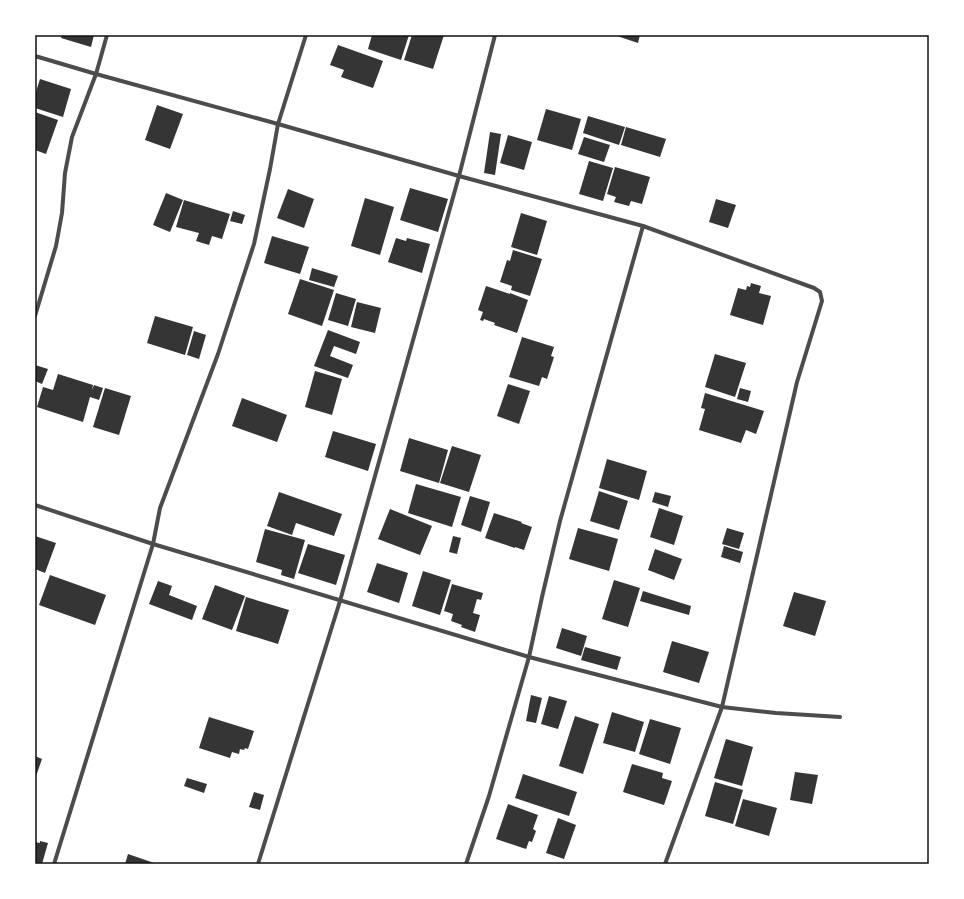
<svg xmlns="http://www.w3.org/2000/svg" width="964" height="899" font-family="Lato,sans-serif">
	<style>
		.building { fill: #353535 }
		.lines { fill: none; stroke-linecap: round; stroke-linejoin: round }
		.minor { stroke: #4c4c4c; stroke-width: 4 }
		.neatline { fill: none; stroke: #111; stroke-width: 1.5 }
	</style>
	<rect width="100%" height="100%" fill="#fff"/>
	<g class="building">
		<path d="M62 35H94L91 47 61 38Z"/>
		<path d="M372 35H409L401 60 368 49Z"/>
		<path d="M412 35H444L433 69 404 60Z"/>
		<path d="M614 35H640L638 43Z"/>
		<path d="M338 45 383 61 373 88 341 77 344 70 330 65Z"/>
		<path d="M40 79 71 89 63 117 35 108V95Z"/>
		<path d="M157 105 183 114 170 149 145 140Z"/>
		<path d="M546 109 581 119 572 150 537 140Z"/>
		<path d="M35 112 58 120 46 154 35 150Z"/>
		<path d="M588 116 625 127 619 145 583 133Z"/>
		<path d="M626 127 666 139 660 157 621 145Z"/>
		<path d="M490 132 501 134 495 175 484 173Z"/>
		<path d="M508 135 532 142 524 170 500 163Z"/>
		<path d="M584 137 610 145 604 162 578 154Z"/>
		<path d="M589 161 613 168 603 201 579 194Z"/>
		<path d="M615 167 650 177 642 204 631 201 629 206 614 202 616 197 607 194Z"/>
		<path d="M410 188 448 199 438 232 400 220Z"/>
		<path d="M288 189 314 199 304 228 277 218Z"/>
		<path d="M166 193 183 200 170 232 153 225Z"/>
		<path d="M365 198 394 207 380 255 351 246Z"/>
		<path d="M716 199 736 205 728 228 709 222Z"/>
		<path d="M184 200 230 214 222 239 212 236 209 245 196 241 199 233 176 227Z"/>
		<path d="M233 211 245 215 242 224 230 221Z"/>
		<path d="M521 213 547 221 537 255 511 247Z"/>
		<path d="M272 236 309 247 300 274 264 263Z"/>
		<path d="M396 238 406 241 407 238 430 244 422 273 388 262Z"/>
		<path d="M513 250 542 259 530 296 511 290 512 286 500 282 507 260 510 261Z"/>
		<path d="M312 268 338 276 334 287 309 280Z"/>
		<path d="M300 279 334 290 322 326 288 314Z"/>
		<path d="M751 283 761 286 759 293 771 296 763 325 730 315 738 288 746 290 747 286 750 287Z"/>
		<path d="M486 286 510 294V293L528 300 517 333 494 325 495 323 484 319 483 321 480 320 483 312 478 310Z"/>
		<path d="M336 293 356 299 348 326 328 320Z"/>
		<path d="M357 302 381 308 375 333 351 327Z"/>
		<path d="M155 316 193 327 185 355 147 343Z"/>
		<path d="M328 330 360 342 356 354 334 346 330 356 353 365 348 378 314 366Z"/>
		<path d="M194 331 206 335 199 359 187 355Z"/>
		<path d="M522 337 554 347 551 356 554 357 547 379 542 377 539 386 509 377Z"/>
		<path d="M715 354 746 363 735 397 705 387Z"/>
		<path d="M35 365 48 369 42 384 35 381Z"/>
		<path d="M315 371 342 379 332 415 305 407Z"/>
		<path d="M58 374 93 385 92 390 94 385 103 388 99 400 90 397 83 422 37 407 43 387 53 390Z"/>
		<path d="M508 384 530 391 519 424 497 416Z"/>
		<path d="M105 388 131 396 119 435 93 427Z"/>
		<path d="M740 388 751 391 748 402 737 399Z"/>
		<path d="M705 393 764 411 756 434 746 430 741 443 699 430 705 409 701 408Z"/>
		<path d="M242 398 287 415 277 442 232 426Z"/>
		<path d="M333 431 376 444 368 471 325 457Z"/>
		<path d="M409 438 448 450 439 483 400 471Z"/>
		<path d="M452 446 481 455 469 492 440 483Z"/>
		<path d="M607 459 647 471 639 500 599 488Z"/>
		<path d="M416 484 461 497 452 527 408 513Z"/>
		<path d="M599 491 628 501 619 530 590 521Z"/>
		<path d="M279 492 342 514 334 536 296 523 292 535 267 526Z"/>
		<path d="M655 492 671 496 668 507 652 502Z"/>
		<path d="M470 496 490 502 481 532 461 525Z"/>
		<path d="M659 508 683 516 674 545 650 537Z"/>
		<path d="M390 509 432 526 420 555 378 539Z"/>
		<path d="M494 513 522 522 521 523 532 527 524 550 515 547V548L485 538Z"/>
		<path d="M578 528 618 539 609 571 569 559Z"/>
		<path d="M727 528 744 533 739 549 722 544Z"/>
		<path d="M265 529 305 540 294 579 281 575 282 570 256 562Z"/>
		<path d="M35 536 56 543 45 573 35 569Z"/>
		<path d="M453 536 461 538 457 554 449 552Z"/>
		<path d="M308 544 345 555 336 585 298 573Z"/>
		<path d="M724 546 743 552 740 563 721 557Z"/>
		<path d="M655 549 682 559 674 580 648 570Z"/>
		<path d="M377 563 408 573 399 603 367 592Z"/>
		<path d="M423 571 451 580 440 615 412 606Z"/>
		<path d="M50 575 106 595 95 625 39 605Z"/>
		<path d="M614 580 640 588 628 627 602 619Z"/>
		<path d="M158 581 172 586 169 595 197 606 192 620 149 604Z"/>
		<path d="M452 584 483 593 481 600 477 599 473 613 480 615 475 632 461 627 462 625 451 621 453 614 444 611Z"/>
		<path d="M215 585 245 596 232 630 202 619Z"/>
		<path d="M643 591 691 606 689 615 640 601Z"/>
		<path d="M794 592 826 601 815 636 783 626Z"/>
		<path d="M246 597 289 610 278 644 236 631Z"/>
		<path d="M562 628 587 636 581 656 556 648Z"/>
		<path d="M672 641 709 652 699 683 663 672Z"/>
		<path d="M585 647 621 657 617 670 581 660Z"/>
		<path d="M531 695 542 698 536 723 526 721Z"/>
		<path d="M549 696 567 701 558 729 541 724Z"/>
		<path d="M612 712 644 722 635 752 603 743Z"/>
		<path d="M575 716 599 724 583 774 559 766Z"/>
		<path d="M209 717 254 731 248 749 245 748 244 750 240 749 239 754 232 752 230 758 199 748Z"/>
		<path d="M650 719 681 728 670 764 639 754Z"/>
		<path d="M726 739 753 747 742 786 714 778Z"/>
		<path d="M35 756 42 759 35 779Z"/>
		<path d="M632 764 663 773 662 778 672 781 664 805 623 792Z"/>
		<path d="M795 772 818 775 812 804 790 800Z"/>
		<path d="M523 774 577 792 569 816 515 798Z"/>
		<path d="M187 778 207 784 204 793 184 786Z"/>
		<path d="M715 782 743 790 733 824 705 816Z"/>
		<path d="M254 792 264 795 260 810 249 807Z"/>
		<path d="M743 799 777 808 769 836 735 826Z"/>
		<path d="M508 804 538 815 533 829 536 831 532 842 529 841 526 849 496 839Z"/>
		<path d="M558 818 576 825 564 859 546 853Z"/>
		<path d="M40 841 48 843 42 864H35V842L40 843Z"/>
		<path d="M128 854 157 864H125Z"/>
	</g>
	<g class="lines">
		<g class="minor">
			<path d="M35 56 96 74 278 124 459 176 643 226 814 288 820 292 822 301 797 382 722 707 665 864"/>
			<path d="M35 316 56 246 62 213 65 173 72 137 96 74 107 35"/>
			<path d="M35 505 153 544 529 657 722 707 776 713 840 717"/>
			<path d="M54 864 153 544 160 508 218 354 254 244 270 169 278 124 306 35"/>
			<path d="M258 864 340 601 459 176 495 35"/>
			<path d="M466 864 489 796 529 657 542 597 560 521 643 226"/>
		</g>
	</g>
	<rect width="964" height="899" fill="none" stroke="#ffffff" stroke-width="72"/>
	<rect x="36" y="36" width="892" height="827" class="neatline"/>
</svg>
